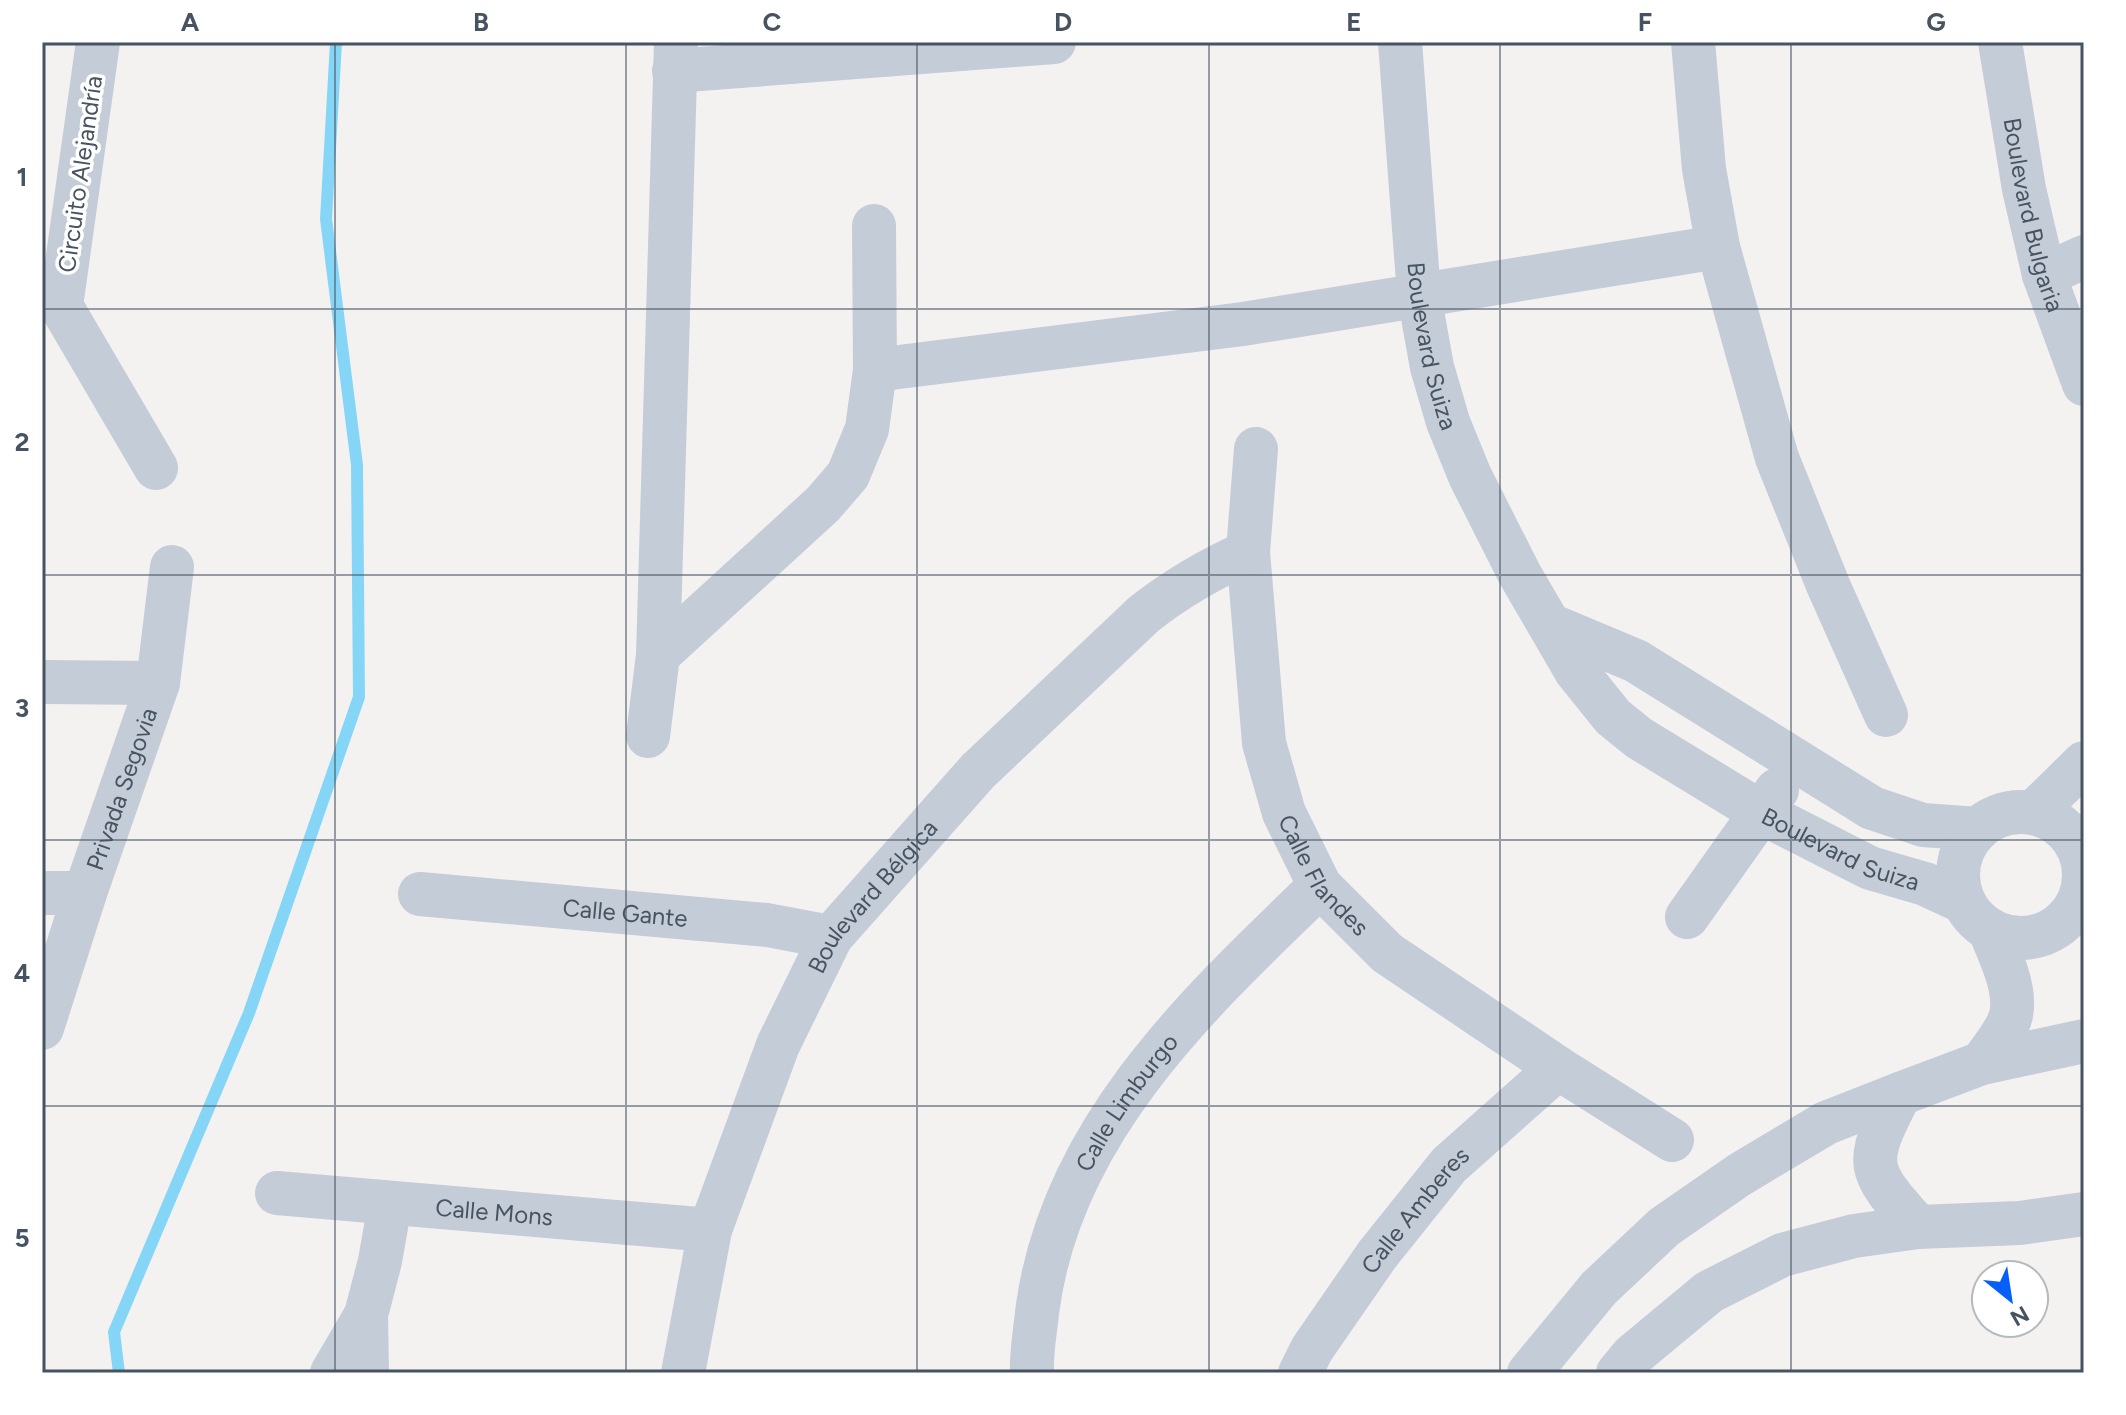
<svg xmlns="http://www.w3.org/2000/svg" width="2126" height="1415" font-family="Figtree,sans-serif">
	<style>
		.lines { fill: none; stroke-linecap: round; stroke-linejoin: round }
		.stream { stroke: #85d6f6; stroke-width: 12 }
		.minor { stroke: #c4ccd7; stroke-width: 44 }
		.grid { fill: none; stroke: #475361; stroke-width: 2; stroke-opacity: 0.55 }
		.labels { text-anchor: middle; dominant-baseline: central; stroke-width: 7; stroke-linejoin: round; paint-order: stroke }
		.street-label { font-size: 24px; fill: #475361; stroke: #fff }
		.neatline { fill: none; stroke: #475361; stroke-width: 3 }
		.grid-label { font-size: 26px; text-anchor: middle; font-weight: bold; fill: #475361 }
	</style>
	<rect width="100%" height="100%" fill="#f4f1f1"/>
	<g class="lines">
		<path class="stream" d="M119 1373 114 1332 249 1013 359 697 357 465 326 219 336 42"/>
		<g class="minor">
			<path d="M98 42 61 306 156 468"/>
			<path id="s1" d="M1400 42 1419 295 1432 367 1448 422 1470 476 1519 573 1576 671 1613 717 1639 738 1762 813 1870 868 1925 884 1964 902"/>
			<path d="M1693 42 1704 169 1718 247 1777 458 1828 585 1886 715"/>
			<path id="s2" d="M2000 42 2024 189 2044 275 2084 384"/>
			<path d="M674 71 1054 42"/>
			<path d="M2044 275 2084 257"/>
			<path d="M875 370 1243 324 1718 247"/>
			<path id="s3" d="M1256 449 1248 552 1264 743 1284 813 1320 886 1387 953 1558 1068 1672 1140"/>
			<path d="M1550 625 1636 661 1872 808 1923 825 1978 829"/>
			<path d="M658 655 823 504 848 475 867 429 875 370 874 226"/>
			<path d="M42 682 158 683"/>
			<path d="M648 736 658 655 676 42"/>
			<circle cx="2021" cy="875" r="63"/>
			<path d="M2033 813 2084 763"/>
			<path d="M42 893H85"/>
			<path id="s4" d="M420 894 767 925 831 937"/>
			<path d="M1687 917 1777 790"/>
			<path id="s5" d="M42 1028 85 893 158 683 172 567"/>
			<path d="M1982 1063C1992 1048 2007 1032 2011 1015 2017 987 1999 955 1990 930"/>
			<path d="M1900 1094C1863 1165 1866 1169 1918 1227"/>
			<path id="s6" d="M277 1193 710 1230"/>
			<path d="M332 1373 366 1315"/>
			<path d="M367 1373 366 1315 380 1261 390 1204"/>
			<path id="s7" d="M683 1373 710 1230 778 1045 831 937 978 771 1144 614C1177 588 1210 569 1248 552"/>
			<path id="s8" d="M1032 1373C1031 1353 1035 1333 1037 1313 1059 1133 1196 1005 1320 886"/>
			<path id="s9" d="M1300 1373 1312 1349 1377 1255 1449 1165 1558 1068"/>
			<path d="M1529 1373 1599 1288 1664 1227 1739 1175 1826 1123 1900 1094 1982 1063 2084 1041"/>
			<path d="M1618 1373 1632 1356 1709 1292 1782 1255 1854 1236 1918 1227 2020 1223 2084 1214"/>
		</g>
	</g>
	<path class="grid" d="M335 42V1373M626 42V1373M917 42V1373M1209 42V1373M1500 42V1373M1791 42V1373M42 309H2084M42 575H2084M42 840H2084M42 1106H2084"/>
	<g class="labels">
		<g class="street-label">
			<text transform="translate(80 174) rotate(-82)">Circuito Alejandría</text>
			<text stroke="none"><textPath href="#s2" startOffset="176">Boulevard Bulgaria</textPath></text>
			<text stroke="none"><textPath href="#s1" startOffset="306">Boulevard Suiza</textPath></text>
			<text stroke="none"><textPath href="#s5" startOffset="252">Privada Segovia</textPath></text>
			<text stroke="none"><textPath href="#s1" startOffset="988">Boulevard Suiza</textPath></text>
			<text stroke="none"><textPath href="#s3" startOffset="442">Calle Flandes</textPath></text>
			<text stroke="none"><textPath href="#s7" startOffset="520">Boulevard Bélgica</textPath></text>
			<text stroke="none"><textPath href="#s4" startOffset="206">Calle Gante</textPath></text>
			<text stroke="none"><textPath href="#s8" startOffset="292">Calle Limburgo</textPath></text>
			<text stroke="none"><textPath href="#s9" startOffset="200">Calle Amberes</textPath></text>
			<text stroke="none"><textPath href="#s6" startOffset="218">Calle Mons</textPath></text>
		</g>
	</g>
	<rect width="2126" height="1415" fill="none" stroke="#ffffff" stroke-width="88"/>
	<g transform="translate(2010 1299) rotate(150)"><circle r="38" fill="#ffffff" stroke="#b5bac0" stroke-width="2"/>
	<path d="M0-6L14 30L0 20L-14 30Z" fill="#065ff9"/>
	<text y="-12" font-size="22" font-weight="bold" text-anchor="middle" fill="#475361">N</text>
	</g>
	<rect x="44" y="44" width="2038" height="1327" class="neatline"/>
	<g class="grid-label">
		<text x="190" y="31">A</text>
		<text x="481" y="31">B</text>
		<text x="772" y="31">C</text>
		<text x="1063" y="31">D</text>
		<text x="1354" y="31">E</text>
		<text x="1645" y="31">F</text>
		<text x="1936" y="31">G</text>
		<text x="22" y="186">1</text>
		<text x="22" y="451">2</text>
		<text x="22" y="717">3</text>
		<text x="22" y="982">4</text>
		<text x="22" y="1247">5</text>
	</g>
</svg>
